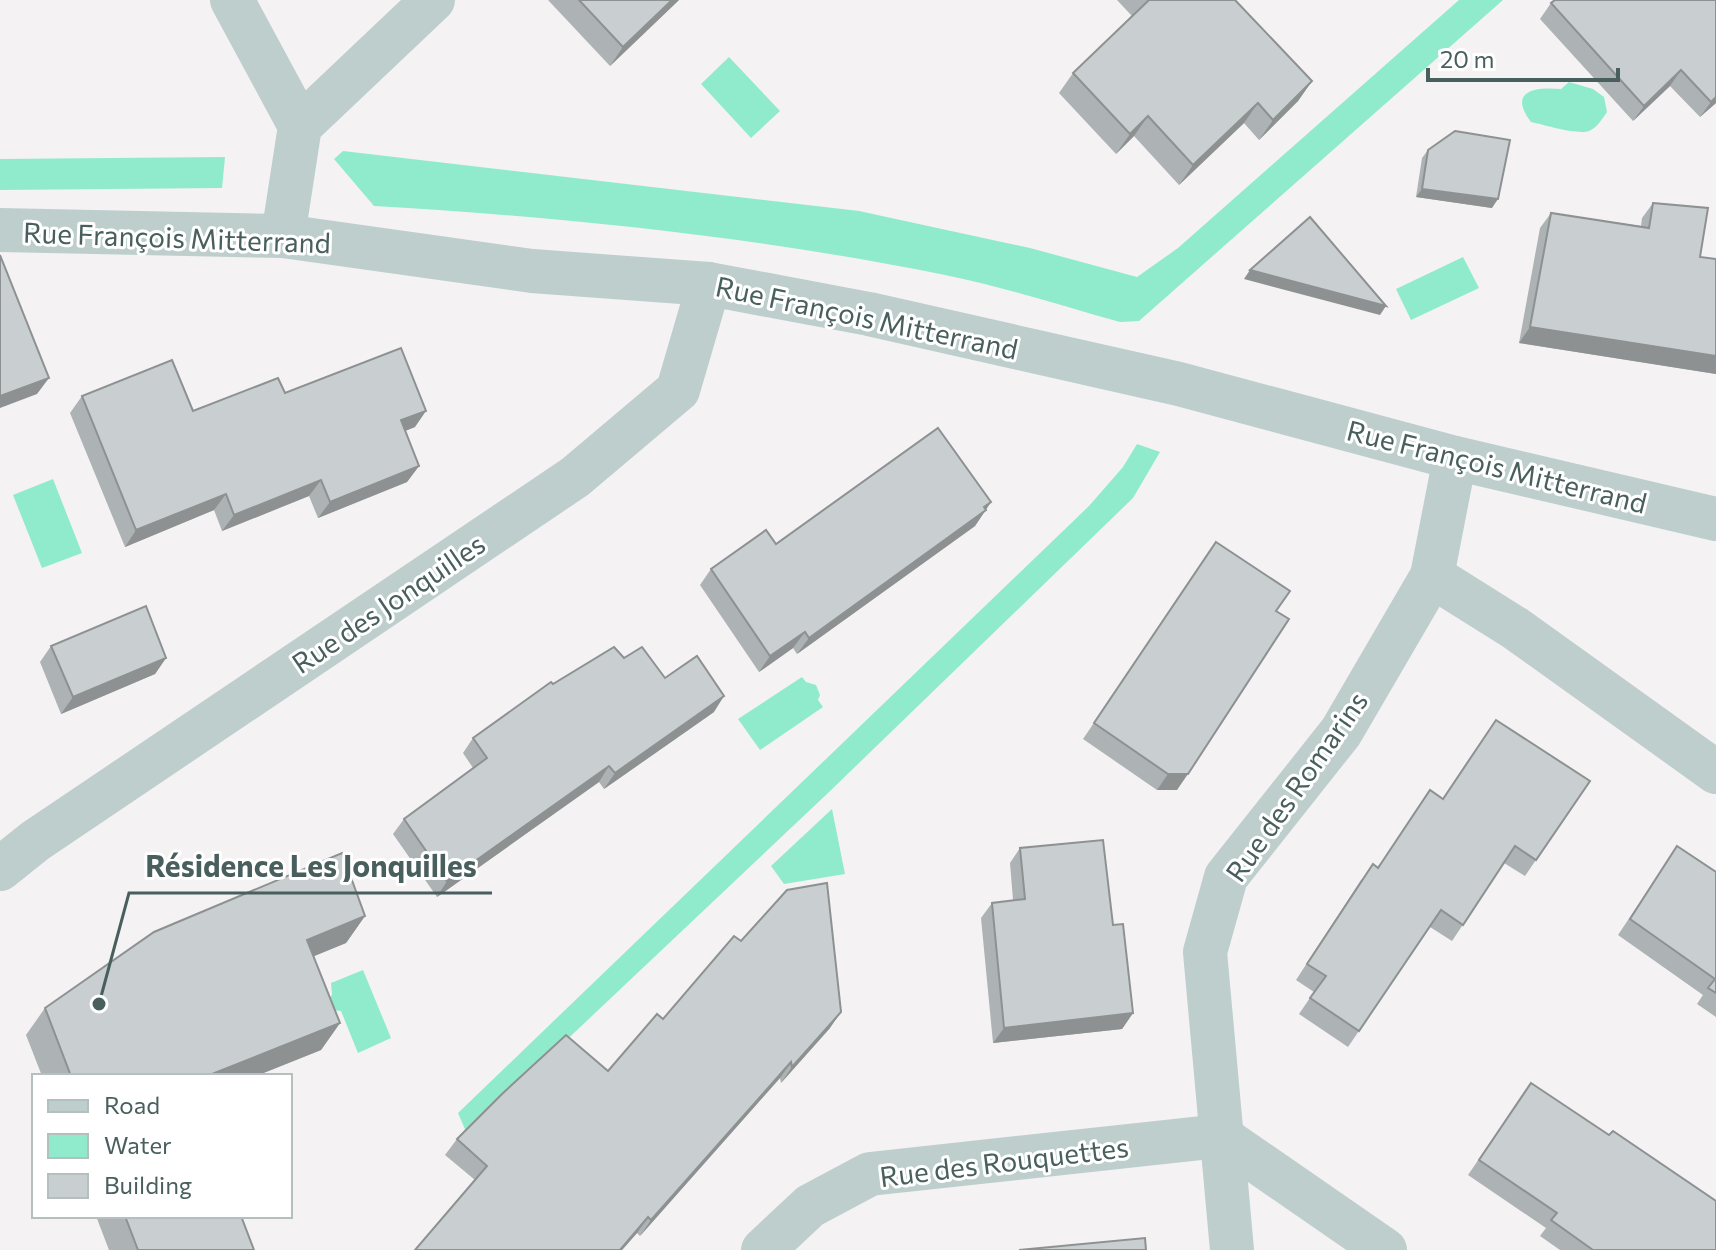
<svg xmlns="http://www.w3.org/2000/svg" width="1716" height="1250" font-family="Commissioner,sans-serif">
	<style>
		.water { fill: #90ebcd }
		.lines { fill: none; stroke-linecap: round; stroke-linejoin: round }
		.minor { stroke: #bdcecd; stroke-width: 44 }
		.wall { fill: #adb2b4 }
		.shaded-wall { fill: #8d9192 }
		.building { fill: #c9cfd1; stroke: #8d9192; stroke-width: 2 }
		.labels { text-anchor: middle; dominant-baseline: central; stroke-width: 6; stroke-linejoin: round; paint-order: stroke }
		.street-label { font-size: 28px; fill: #495f5e; stroke: #fff }
		.leader { fill: none; stroke: #495f5e; stroke-width: 3 }
		.callout-dot { fill: #495f5e; stroke: #fff; stroke-width: 3 }
		.callout-label { font-size: 30px; text-anchor: middle; font-weight: bold; fill: #495f5e; stroke: #fff; stroke-width: 6; stroke-linejoin: round; paint-order: stroke }
	</style>
	<rect width="100%" height="100%" fill="#f4f2f3"/>
	<g class="water">
		<path d="M1459 0H1503L1139 321 1120 322C1062 306 1004 287 945 275 757 237 566 217 374 206L334 159 343 151 859 211 1030 248 1137 277 1178 248Z"/>
		<path d="M729 57 780 111 751 138 701 84Z"/>
		<path d="M1569 82 1593 89 1604 97 1607 112C1602 119 1597 128 1589 131 1577 135 1545 125 1531 122 1507 90 1536 87 1561 89Z"/>
		<path d="M225 157 222 188 0 190V159Z"/>
		<path d="M1463 257 1479 288 1411 320 1396 289Z"/>
		<path d="M1137 444 1160 452 1133 498 828 793 467 1134 458 1113 1089 506 1123 467Z"/>
		<path d="M53 479 82 553 42 568 13 495Z"/>
		<path d="M802 677 806 682 816 685 820 695 818 700 823 707 760 750 738 719Z"/>
		<path d="M832 809 845 874 784 884 771 866Z"/>
		<path d="M363 970 391 1038 358 1053 341 1011 332 1010 326 1003 332 995 331 983Z"/>
	</g>
	<g class="lines">
		<g class="minor">
			<path d="M232 0 300 126"/>
			<path d="M0 230 283 236 532 271 709 284 869 314 1179 384 1455 458 1716 519"/>
			<path d="M283 236 300 126 433 0"/>
			<path d="M1432 576 1515 628 1716 772"/>
			<path d="M0 869 35 841 575 477 678 390 709 284"/>
			<path d="M763 1250 810 1206 870 1174 1220 1136 1385 1250"/>
			<path d="M1232 1250 1205 952 1226 877 1341 732 1432 576 1455 458"/>
		</g>
	</g>
	<g class="wall">
		<path d="M548 0H679L610 66Z"/>
		<path d="M1117 0H1235L1312 81 1298 101 1259 140 1244 123 1179 185 1134 136 1116 154 1059 93 1073 73 1132 16Z"/>
		<path d="M1716 0V103L1700 117 1670 86 1633 121 1540 19 1551 3Z"/>
		<path d="M1428 150 1492 208 1416 197 1422 158Z"/>
		<path d="M1653 203 1700 257 1716 259V374L1519 343 1540 228 1551 213 1641 226 1642 218Z"/>
		<path d="M285 393 415 427 405 431 419 466 407 482 318 518 309 496 222 531 214 510 125 547 70 413 82 396 193 411Z"/>
		<path d="M991 502 975 526 797 654 793 648 759 672 700 585 711 569 776 544Z"/>
		<path d="M1216 542 1276 611 1177 790H1157L1083 739Z"/>
		<path d="M51 646 166 658 155 674 61 714 40 662Z"/>
		<path d="M624 658 665 678 714 712 604 789 599 782 437 897 393 834 404 819 473 768 463 753 473 738 553 684Z"/>
		<path d="M1590 781 1525 876 1504 863 1452 941 1430 927 1348 1047 1299 1014 1314 992 1296 980 1361 880 1377 867 1442 799Z"/>
		<path d="M1020 848 1113 925 1133 1013 1122 1029 993 1043 981 918 992 903 1013 900 1010 863Z"/>
		<path d="M1666 863 1716 872V1017L1697 1004 1703 995 1618 935Z"/>
		<path d="M365 916 346 943 313 956 340 1023 321 1050 256 1076H42L26 1035 45 1008Z"/>
		<path d="M663 1019 830 1028 781 1083 780 1078 640 1236 637 1233 622 1250H415L475 1180 445 1155 457 1139 608 1071Z"/>
		<path d="M1531 1083 1609 1135 1716 1250H1560L1540 1236 1546 1228 1468 1175Z"/>
		<path d="M96 1216H241L254 1250H109Z"/>
	</g>
	<g class="shaded-wall">
		<path d="M672 0H679L610 66 623 47Z"/>
		<path d="M1681 70 1670 86 1633 121 1644 106Z"/>
		<path d="M1312 81 1298 101 1259 140 1273 120Z"/>
		<path d="M1716 97V103L1700 117 1711 102Z"/>
		<path d="M1258 103 1244 123 1179 185 1193 165Z"/>
		<path d="M1148 116 1134 136 1116 154 1130 134Z"/>
		<path d="M1422 189 1498 199 1492 208 1416 197Z"/>
		<path d="M1250 270 1386 306 1380 315 1244 279Z"/>
		<path d="M1530 327 1716 356V374L1519 343Z"/>
		<path d="M49 378 37 394 0 408V396Z"/>
		<path d="M426 411 415 427 390 437 401 420Z"/>
		<path d="M419 466 407 482 318 518 330 502Z"/>
		<path d="M321 480 309 496 222 531 234 515Z"/>
		<path d="M226 494 214 510 125 547 136 530Z"/>
		<path d="M991 502 975 526 797 654 809 638Z"/>
		<path d="M805 632 793 648 759 672 770 656Z"/>
		<path d="M166 658 155 674 61 714 73 697Z"/>
		<path d="M724 696 714 712 604 789 615 773Z"/>
		<path d="M609 766 599 782 437 897 447 881Z"/>
		<path d="M1168 774H1188L1177 790H1157Z"/>
		<path d="M365 916 346 943 288 967 307 940Z"/>
		<path d="M841 1012 830 1028 781 1083 792 1067Z"/>
		<path d="M1133 1013 1122 1029 993 1043 1004 1028Z"/>
		<path d="M340 1023 321 1050 256 1076H207Z"/>
		<path d="M791 1062 780 1078 640 1236 651 1220Z"/>
		<path d="M648 1217 637 1233 622 1250H620Z"/>
	</g>
	<g class="building">
		<path d="M579 0H672L623 47Z"/>
		<path d="M1149 0H1235L1312 81 1273 120 1258 103 1193 165 1148 116 1130 134 1073 73Z"/>
		<path d="M1555 0H1716V97L1711 102 1681 70 1644 106 1551 3Z"/>
		<path d="M1455 131 1510 140 1498 199 1422 189 1428 150Z"/>
		<path d="M1653 203 1708 208 1700 257 1716 259V356L1530 327 1551 213 1649 228Z"/>
		<path d="M1310 217 1386 306 1250 270Z"/>
		<path d="M0 255 49 378 0 396Z"/>
		<path d="M401 348 426 411 401 420 419 466 330 502 321 480 234 515 226 494 136 530 82 396 172 360 193 411 278 378 285 393Z"/>
		<path d="M938 428 991 502 984 507 986 510 809 638 805 632 770 656 711 569 766 530 776 544Z"/>
		<path d="M1216 542 1290 591 1276 611 1289 619 1188 774H1168L1094 723Z"/>
		<path d="M146 606 166 658 73 697 51 646Z"/>
		<path d="M614 647 624 658 642 647 665 678 697 656 724 696 615 773 609 766 447 881 404 819 487 758 473 738 551 682 553 684Z"/>
		<path d="M1496 720 1590 781 1536 860 1515 846 1463 925 1441 910 1359 1031 1310 998 1326 976 1307 964 1373 864 1378 868 1430 790 1443 799Z"/>
		<path d="M1103 840 1113 925 1123 924 1133 1013 1004 1028 992 903 1025 899 1020 848Z"/>
		<path d="M1677 846 1716 872V993L1708 988 1715 979 1630 919Z"/>
		<path d="M342 853 365 916 307 940 340 1023 207 1076H71L45 1008 154 932Z"/>
		<path d="M827 883 841 1012 792 1067 791 1062 651 1220 648 1217 620 1250H415L487 1166 457 1139 502 1094 566 1035 608 1071 657 1014 663 1019 734 936 741 941 787 890Z"/>
		<path d="M1531 1083 1609 1135 1613 1131 1716 1201V1250H1593L1551 1220 1557 1213 1479 1160Z"/>
		<path d="M125 1216H241L254 1250H138Z"/>
		<path d="M1145 1238 1146 1250H1019Z"/>
	</g>
	<g class="labels">
		<g class="street-label">
			<text transform="translate(177 237) rotate(2)">Rue François Mitterrand</text>
			<text transform="translate(867 317) rotate(12)">Rue François Mitterrand</text>
			<text transform="translate(1497 466) rotate(14)">Rue François Mitterrand</text>
			<text transform="translate(388 603) rotate(-34)">Rue des Jonquilles</text>
			<text transform="translate(1296 786) rotate(-55)">Rue des Romarins</text>
			<text transform="translate(1004 1161) rotate(-7)">Rue des Rouquettes</text>
		</g>
	</g>
	<path class="leader" d="M99 1004L129 893H492"/>
	<circle class="callout-dot" cx="99" cy="1004" r="8"/>
	<g class="callout-label">
		<text x="311" y="877">Résidence Les Jonquilles</text>
	</g>
	<rect x="32" y="1074" width="260" height="144" fill="#ffffff" stroke="#b6bfbf" stroke-width="2"/>
	<rect x="48" y="1100" width="40" height="12" fill="#bdcecd" stroke="#b6bfbf" stroke-width="2"/>
	<text x="104" y="1114" font-size="24" fill="#495f5e">Road</text>
	<rect x="48" y="1134" width="40" height="24" fill="#90ebcd" stroke="#b6bfbf" stroke-width="2"/>
	<text x="104" y="1154" font-size="24" fill="#495f5e">Water</text>
	<rect x="48" y="1174" width="40" height="24" fill="#c9cfd1" stroke="#b6bfbf" stroke-width="2"/>
	<text x="104" y="1194" font-size="24" fill="#495f5e">Building</text>
	<path d="M1428 68v12h190v-12" fill="none" stroke="#495f5e" stroke-width="4"/>
	<text x="1440" y="68" font-size="24" fill="#495f5e" stroke="#ffffff" stroke-width="6" paint-order="stroke">20 m</text>
</svg>
